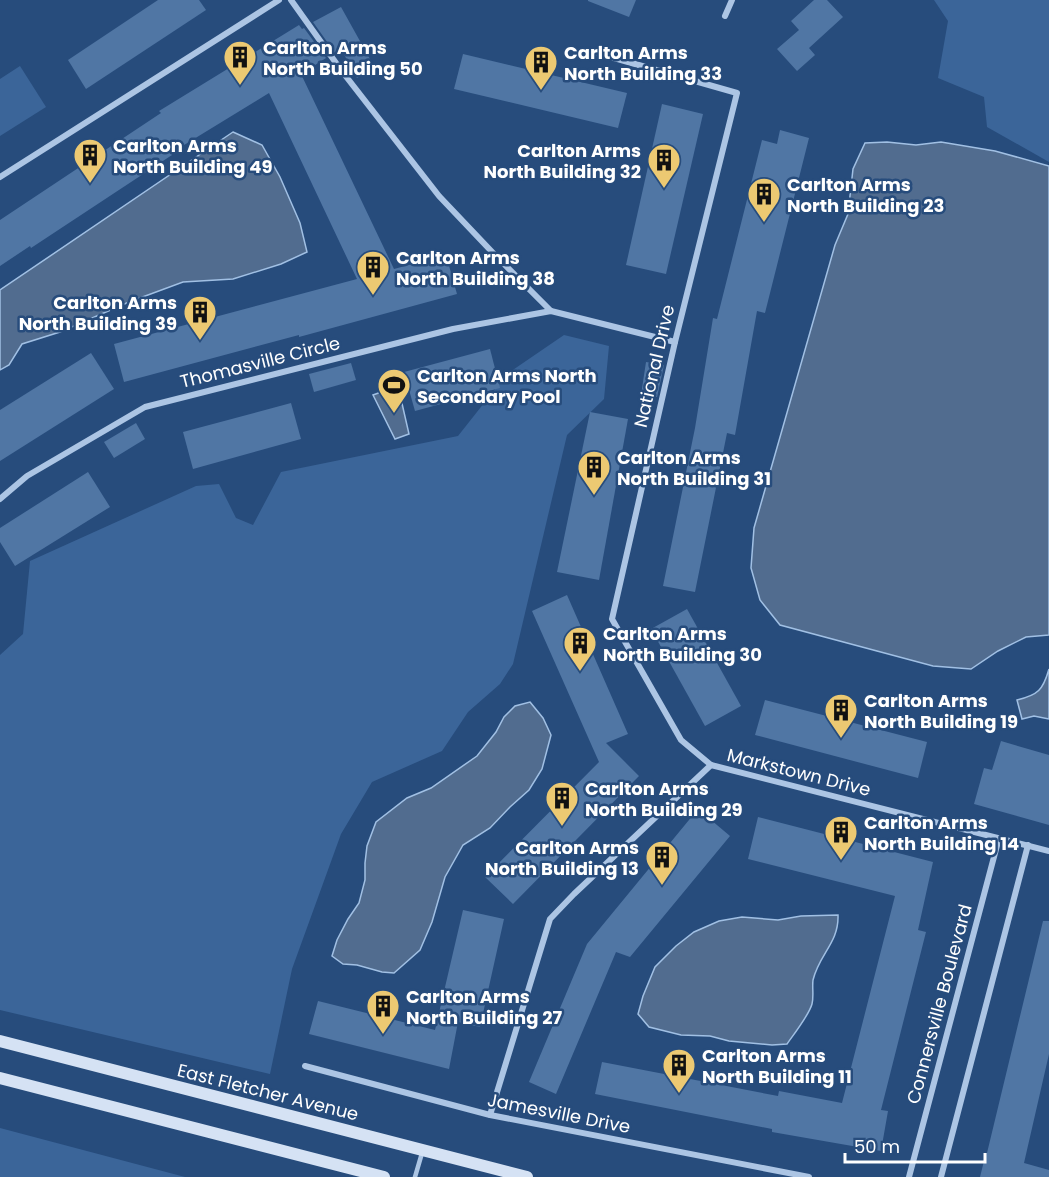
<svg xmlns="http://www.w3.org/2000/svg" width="1049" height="1177" font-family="Poppins,sans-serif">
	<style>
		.green { fill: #3b6599 }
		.water { fill: #516c8f; stroke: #a1c0e4; stroke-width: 1.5 }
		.building { fill: #5076a4 }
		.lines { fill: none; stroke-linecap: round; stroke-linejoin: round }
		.service { stroke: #acc5e4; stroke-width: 4.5 }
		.minor { stroke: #acc5e4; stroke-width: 6 }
		.secondary { stroke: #d5e2f4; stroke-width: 12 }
		.labels { text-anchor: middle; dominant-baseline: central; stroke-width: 5; stroke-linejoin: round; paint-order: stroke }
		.poi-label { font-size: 18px; font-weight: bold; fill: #fff; stroke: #274c7c; text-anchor: start }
		.street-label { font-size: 18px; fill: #fff; stroke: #274c7c }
	</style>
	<rect width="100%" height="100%" fill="#274c7c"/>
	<g class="green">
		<path d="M934 0H1049V162L987 127 984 97 938 78 948 21Z"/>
		<path d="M20 66 46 107 0 136V79Z"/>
		<path d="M564 335 609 346 604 399 567 435 513 664 500 684 468 712 442 751 372 782 341 834 292 969 270 1074 0 1010V655L23 634 30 561 196 486 219 484 236 518 253 525 281 472 458 436 507 374Z"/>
		<path d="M0 1128 185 1177H0Z"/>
	</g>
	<g class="water">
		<path d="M233 132 262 145 280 177 300 223 307 252 281 264 233 279 183 282 129 302 60 332 22 344 9 365 0 370V290Z"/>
		<path d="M887 142 916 145 941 142 995 151 1049 166V635L1026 637 998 651 971 669 933 666 780 625 760 600 751 568 754 528 835 245 848 214 853 169 865 143Z"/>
		<path d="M398 386 409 434 395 439 373 395Z"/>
		<path d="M1049 669V719L1034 716 1022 719 1017 700C1038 695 1043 690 1049 669Z"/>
		<path d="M530 702 543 718 551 735 542 769 529 790 510 807 490 828 463 845 445 877 432 922 420 950 394 973 382 972 357 965 343 964 332 956 337 940 348 919 359 903 365 880V863L367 846 376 822 407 798 431 788 477 756 496 732 504 717 515 706Z"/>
		<path d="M838 915C839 943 819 954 813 980 812 988 814 996 812 1004 809 1015 794 1034 787 1044L772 1045 729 1041 710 1036 681 1035 649 1027 638 1014 643 996 655 967 676 946 694 932 719 921 742 917 778 920 801 916Z"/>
	</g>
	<g class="building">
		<path d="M158 0H199L206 10 86 89 68 60Z"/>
		<path d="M588 0H636L629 17 588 1Z"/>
		<path d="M814 0H827L843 17 809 48 815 55 797 71 777 49 799 30 791 21Z"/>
		<path d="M341 7 375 68 357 78 341 49 335 53 313 22Z"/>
		<path d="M299 25 302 29 304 28 326 58 301 74 394 269 446 255 457 294 299 337V335L124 382 114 344 357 279 269 93 171 153 172 155 31 248 30 246 0 266V220L161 113 159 111Z"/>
		<path d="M463 54 627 93 618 128 454 89Z"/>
		<path d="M662 104 703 114 666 274 626 265Z"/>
		<path d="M780 130 809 138 765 313 757 311 735 435 727 433 695 592 663 586 695 428 713 318 717 319 762 140 777 144Z"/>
		<path d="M490 349 500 388 415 411 404 372Z"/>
		<path d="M91 353 114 389 0 461V410Z"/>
		<path d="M646 362 664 365 657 397 641 395Z"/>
		<path d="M351 363 356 380 314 392 309 374Z"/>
		<path d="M291 403 301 439 193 469 183 432Z"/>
		<path d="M590 412 628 419 599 580 557 572Z"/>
		<path d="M136 423 145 439 114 458 104 442Z"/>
		<path d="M88 472 110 507 15 566 0 542V528Z"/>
		<path d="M567 595 628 734 606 743 639 776 513 904 485 877 599 762 532 611Z"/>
		<path d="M687 609 741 706 705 726 651 629Z"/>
		<path d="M765 700 927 742 918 778 755 735Z"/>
		<path d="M1001 741 1049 755V825L974 804 984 768 992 770Z"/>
		<path d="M698 809 730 836 630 957 616 952 556 1094 529 1082 587 944Z"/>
		<path d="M758 817 933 862 918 930 926 932 881 1110 888 1111 881 1151 772 1132V1129L595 1094 602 1062 778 1096 779 1091 842 1103 895 896 748 859Z"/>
		<path d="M463 910 504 919 480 1027 458 1022 449 1069 309 1034 318 1001 435 1030Z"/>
		<path d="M1043 921H1049V1054L1024 1163 1049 1170V1177H980L986 1153H987Z"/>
	</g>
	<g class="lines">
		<path class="service" d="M415 1177 422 1153"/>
		<g class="minor">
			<path d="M291 0 341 70 439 196 495 255 551 311"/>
			<path d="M725 16 732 0"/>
			<path d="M593 52 737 93 675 342 612 619 681 740 711 765"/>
			<path d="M0 177 279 0"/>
			<path d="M0 499 27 476 145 407 453 329 551 311 675 342"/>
			<path d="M305 1066 490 1115 809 1177"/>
			<path d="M490 1115 550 919 574 894 711 765 1049 851"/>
			<path d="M909 1177 999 838"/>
			<path d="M941 1177 1028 845"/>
		</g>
		<g class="secondary">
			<path d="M0 1041 527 1177"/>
			<path d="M0 1078 384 1177"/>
		</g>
	</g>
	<defs>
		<symbol id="building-pin" viewBox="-11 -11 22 30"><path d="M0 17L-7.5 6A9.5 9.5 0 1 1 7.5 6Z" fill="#ecc972" stroke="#274c7c"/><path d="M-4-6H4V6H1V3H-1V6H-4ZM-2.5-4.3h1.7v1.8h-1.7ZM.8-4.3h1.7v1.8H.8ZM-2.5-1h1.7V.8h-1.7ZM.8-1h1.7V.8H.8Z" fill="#111"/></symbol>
		<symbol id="stadium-pin" viewBox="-11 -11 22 30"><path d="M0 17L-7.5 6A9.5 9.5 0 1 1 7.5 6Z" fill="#ecc972" stroke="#274c7c"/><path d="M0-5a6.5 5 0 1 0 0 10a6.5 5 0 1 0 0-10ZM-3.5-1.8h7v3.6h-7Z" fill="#111"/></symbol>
	</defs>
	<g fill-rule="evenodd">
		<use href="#building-pin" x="221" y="38" width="38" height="52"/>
		<use href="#building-pin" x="522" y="43" width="38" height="52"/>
		<use href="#building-pin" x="71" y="136" width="38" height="52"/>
		<use href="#building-pin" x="645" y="141" width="38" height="52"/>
		<use href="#building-pin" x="745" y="175" width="38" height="52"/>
		<use href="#building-pin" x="354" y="248" width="38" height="52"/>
		<use href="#building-pin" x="181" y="293" width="38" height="52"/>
		<use href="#stadium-pin" x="375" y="366" width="38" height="52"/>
		<use href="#building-pin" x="575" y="448" width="38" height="52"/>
		<use href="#building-pin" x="561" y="624" width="38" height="52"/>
		<use href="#building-pin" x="822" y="691" width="38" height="52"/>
		<use href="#building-pin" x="543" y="779" width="38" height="52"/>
		<use href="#building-pin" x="822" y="813" width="38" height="52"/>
		<use href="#building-pin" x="643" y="838" width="38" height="52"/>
		<use href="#building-pin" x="364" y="987" width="38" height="52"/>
		<use href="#building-pin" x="660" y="1046" width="38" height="52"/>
	</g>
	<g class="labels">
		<g class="poi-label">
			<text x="263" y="47">Carlton Arms<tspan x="263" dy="21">North Building 50</tspan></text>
			<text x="564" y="52">Carlton Arms<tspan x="564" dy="21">North Building 33</tspan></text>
			<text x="113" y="145">Carlton Arms<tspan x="113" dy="21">North Building 49</tspan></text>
			<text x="641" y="150" text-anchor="end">Carlton Arms<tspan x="641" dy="21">North Building 32</tspan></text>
			<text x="787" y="184">Carlton Arms<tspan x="787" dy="21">North Building 23</tspan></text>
			<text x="396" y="257">Carlton Arms<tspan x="396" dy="21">North Building 38</tspan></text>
			<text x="177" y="302" text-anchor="end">Carlton Arms<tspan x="177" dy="21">North Building 39</tspan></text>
			<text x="417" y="375">Carlton Arms North<tspan x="417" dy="21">Secondary Pool</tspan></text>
			<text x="617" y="457">Carlton Arms<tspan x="617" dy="21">North Building 31</tspan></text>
			<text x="603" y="633">Carlton Arms<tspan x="603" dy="21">North Building 30</tspan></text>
			<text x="864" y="700">Carlton Arms<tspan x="864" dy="21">North Building 19</tspan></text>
			<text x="585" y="788">Carlton Arms<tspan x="585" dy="21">North Building 29</tspan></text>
			<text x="864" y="822">Carlton Arms<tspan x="864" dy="21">North Building 14</tspan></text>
			<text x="639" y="847" text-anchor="end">Carlton Arms<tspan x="639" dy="21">North Building 13</tspan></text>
			<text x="406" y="996">Carlton Arms<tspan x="406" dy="21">North Building 27</tspan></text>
			<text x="702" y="1055">Carlton Arms<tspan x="702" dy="21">North Building 11</tspan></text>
		</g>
		<g class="street-label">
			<text transform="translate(260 362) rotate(-14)">Thomasville Circle</text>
			<text transform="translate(654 366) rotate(-77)">National Drive</text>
			<text transform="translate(799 772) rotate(14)">Markstown Drive</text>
			<text transform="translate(939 1004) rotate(-75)">Connersville Boulevard</text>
			<text transform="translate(268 1092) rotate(14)">East Fletcher Avenue</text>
			<text transform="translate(559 1113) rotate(11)">Jamesville Drive</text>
		</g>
	</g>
	<path d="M845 1153v9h140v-9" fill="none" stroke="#ffffff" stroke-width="3"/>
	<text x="854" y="1153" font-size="18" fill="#ffffff" stroke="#274c7c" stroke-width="4.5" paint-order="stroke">50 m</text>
</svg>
